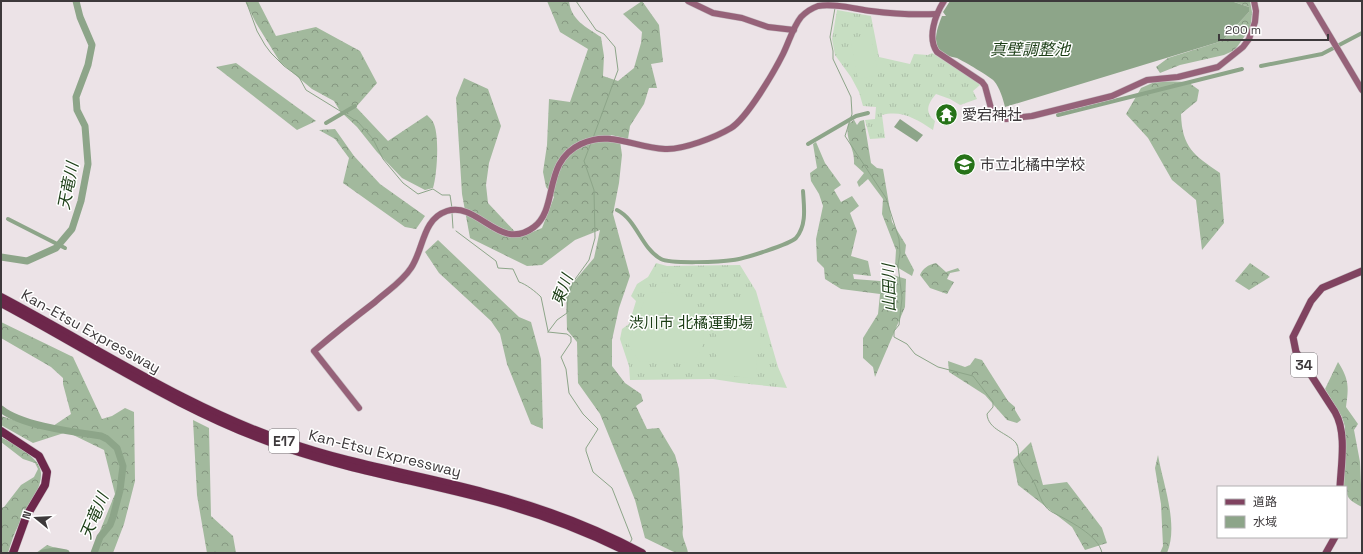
<svg xmlns="http://www.w3.org/2000/svg" width="1363" height="554" font-family="'Space Grotesk','Noto Sans JP',sans-serif">
	<style>
		.grass { fill: url(#grass-tufts) }
		.forest { fill: url(#forest-crowns) }
		.pitch { fill: #c7dec2 }
		.water { fill: #8da589 }
		.lines { fill: none; stroke-linecap: round; stroke-linejoin: round }
		.stream { stroke: #8da589; stroke-width: 1 }
		.canal { stroke: #8da589; stroke-width: 4 }
		.river { stroke: #8da589; stroke-width: 7 }
		.secondary-casing { stroke: #c9c1c5; stroke-width: 7 }
		.primary-casing { stroke: #c9c1c5; stroke-width: 8 }
		.highway-casing { stroke: #c9c1c5; stroke-width: 9 }
		.secondary { stroke: #966279; stroke-width: 6 }
		.primary { stroke: #804360; stroke-width: 7 }
		.highway { stroke: #6d274b; stroke-width: 8 }
		.labels { text-anchor: middle; dominant-baseline: central; stroke-width: 3; stroke-linejoin: round; paint-order: stroke }
		.shield { fill: #fff; stroke: #777476; stroke-width: 1 }
		.shield-label { font-size: 14px; font-weight: bold; fill: #3d393b }
		.poi-label { font-size: 15px; fill: #3d393b; stroke: #fff; text-anchor: start }
		.park-label { font-size: 15px; fill: #1b3d15; stroke: #fff }
		.street-label { font-size: 15px; fill: #3d393b; stroke: #fff }
		.water-label { font-size: 16px; font-style: italic; fill: #1b3d15; stroke: #fff }
	</style>
	<defs>
		<pattern id="grass-tufts" width="24" height="20" patternUnits="userSpaceOnUse"><rect width="24" height="20" fill="#c7dec2"/><path d="M3 7l-1-3M5 7V3M7 7l1-3M15 17l-1-3M17 17v-4M19 17l1-3" fill="none" stroke="#acbfa8"/></pattern>
		<pattern id="forest-crowns" width="20" height="18" patternUnits="userSpaceOnUse"><rect width="20" height="18" fill="#a2b99d"/><path d="M2 6a3 3 0 1 1 6 0M12 15a3 3 0 1 1 6 0" fill="none" stroke="#859781"/></pattern>
	</defs>
	<rect width="100%" height="100%" fill="#ece3e7"/>
	<g class="grass">
		<path d="M837 10 871 16 879 57 910 64 914 54 928 55 932 53 977 82 980 85 973 91 977 99 960 105 950 99 936 94C928 103 924 112 935 121L933 130C916 119 902 110 882 115L885 138 870 139 865 120 875 119 876 107 863 106 859 92 851 77 835 55 832 39Z"/>
		<path d="M656 263 667 266 740 265 756 291 778 367 787 388 739 383 713 379 630 380 629 366 620 339 622 329 629 324 636 301 631 296 637 284 648 277Z"/>
	</g>
	<g class="forest">
		<path d="M245 1H258L276 36 316 27 360 51 377 83 356 107 388 141 427 115C429 117 432 120 433 122 440 134 437 176 433 188L425 190 402 178 377 152 357 127 340 111 334 101 312 89 280 62 256 23Z"/>
		<path d="M547 1H569C571 20 586 27 601 37L604 56 603 76 618 81 634 68 641 43 642 32 623 14 642 1 659 25 663 62 651 64 657 88H649L644 104 630 126 628 139 611 135 610 139 620 141 622 155 619 183 613 214 630 276 619 308 612 340V366L625 383 641 394 643 401 636 406 647 429 659 428 675 455 679 469 683 529C681 538 687 544 688 553H676L645 538 635 500 600 414 578 383 577 342 567 330 566 291 594 258 600 230 575 240 542 265 527 266 470 238 462 194 456 98 464 78 488 89 501 126 489 163 486 185 488 203 520 237 542 228 554 197 546 187 543 172 547 145 549 99 570 102 588 49 560 32Z"/>
		<path d="M1231 1H1250L1252 12 1251 27 1235 50 1224 55 1180 65 1160 73 1156 67 1168 58 1222 41 1249 12V7Z"/>
		<path d="M236 63 316 121 297 130 216 67Z"/>
		<path d="M1157 81 1188 82 1199 90 1197 101 1181 114C1182 148 1194 155 1220 173L1224 223 1202 250 1196 200 1172 180 1148 138 1126 114 1141 88Z"/>
		<path d="M854 120 857 125 860 121 864 120 871 163 877 168 883 169 892 222 906 245 905 253 914 270 912 276 895 266 896 250 882 214 883 199 868 179 859 187 857 182 864 173 854 164C855 146 845 142 848 124Z"/>
		<path d="M335 129 354 156 380 184 425 216 416 229 405 227 343 183 349 158 335 139 319 130Z"/>
		<path d="M816 142 825 163 841 185 834 190 841 202 852 196 859 206 850 213 857 231 851 256 868 261 871 276 853 274 854 279 880 281 893 275 906 279 905 307 875 377 873 367 863 358V338L878 314 880 294 841 289 825 279 824 268 817 261 816 239 823 206 819 194 811 181 810 173 817 168 813 144Z"/>
		<path d="M438 240 519 317 531 322 541 359 543 429 531 424 507 364 500 334 491 321 439 273 425 252Z"/>
		<path d="M936 263 946 272 958 268 960 271 950 273 947 279 954 282 947 294 930 288 920 275C923 268 928 265 936 263Z"/>
		<path d="M1250 263 1270 277 1249 290 1235 281Z"/>
		<path d="M1 322 73 357 102 419 112 416 125 408 134 412 135 481 124 524 113 553H91L115 494 104 450 67 432 33 443 1 425V416L39 428H50L71 414 63 384V378L51 367 1 338Z"/>
		<path d="M975 358 982 360 1008 401 1015 407V410L1021 420 1017 423 1007 420 985 395 949 372 948 361 965 367 970 365Z"/>
		<path d="M1338 362C1349 379 1349 387 1346 407L1358 424 1354 430 1360 462 1362 507C1351 501 1346 499 1346 487H1344L1345 427 1342 417 1325 389Z"/>
		<path d="M193 420 209 428 211 516 233 536 236 553H207L197 495Z"/>
		<path d="M1 437C14 444 40 457 41 473 42 491 25 509 19 524 14 533 11 543 8 553H1V508L4 507 21 485 34 477 38 469 35 463 23 459 1 442Z"/>
		<path d="M1031 442 1043 485 1067 482 1102 528 1107 543 1085 550 1072 527 1018 485 1013 460Z"/>
		<path d="M1158 455C1163 484 1179 525 1167 553H1160L1163 546 1161 504 1155 468Z"/>
		<path d="M47 545 70 553H36Z"/>
	</g>
	<g class="pitch">
		<path d="M871 35 878 75 858 79 850 38Z"/>
		<path d="M667 292C674 294 684 296 690 301 706 316 711 351 689 363L639 361 628 344 645 299 650 295Z"/>
		<path d="M716 300H755L760 316 761 354H756L757 379 716 374Z"/>
	</g>
	<g class="water">
		<path d="M950 1H1231L1249 7V12L1222 41 1005 107C1003 99 1000 88 994 81 991 77 963 61 957 58 954 57 951 57 948 56 930 49 936 31 942 16H946L943 12Z"/>
		<path d="M900 119 923 135 917 142 894 127Z"/>
	</g>
	<g class="lines">
		<g class="stream">
			<path d="M246 1 257 31 265 45 271 53 284 66 299 77 306 90 358 122 373 139 383 159 403 183 418 194 433 189 442 195H450L452 208"/>
			<path d="M576 1 596 30 604 34 615 47 618 70 593 138"/>
			<path d="M835 8 830 37 833 51V59L851 97 852 114 845 136 886 198 899 239 900 253 898 265 902 298 899 325 894 331V337L907 344 915 354 938 367 973 376 993 402V407L987 414C988 430 1008 433 1016 443 1019 447 1018 453 1019 458 1022 467 1028 471 1032 479 1039 489 1040 506 1052 512 1067 520 1099 535 1102 553"/>
			<path d="M452 213 453 228"/>
			<path d="M456 231 496 261 498 268 513 269 519 282C526 284 536 292 541 297L548 331"/>
			<path d="M548 332 557 320 567 313 568 297 573 282 589 260 595 238 594 190 584 161 591 143"/>
			<path d="M548 332 567 334 571 337V342L561 357 566 369 569 393 583 414 598 429 586 448V451L593 472 612 488 632 539 630 543"/>
		</g>
		<g class="canal">
			<path d="M1261 66 1322 54 1362 33"/>
			<path d="M1058 115 1242 69"/>
			<path d="M326 123 355 106"/>
			<path d="M808 144 856 116 868 113"/>
			<path d="M617 210C637 220 641 248 661 259 670 264 721 262 733 260 744 259 790 244 796 238 807 225 804 207 803 191"/>
			<path d="M8 219 65 248"/>
		</g>
		<g class="river">
			<path d="M1 257 27 261 56 248 72 229 81 201 88 164 85 126 77 110 76 97 88 65 92 45 80 17 76 1"/>
			<path d="M1 409C22 426 74 432 101 436L107 439 117 448 123 466 120 490 113 517 110 525 100 537 94 553"/>
			<path d="M43 553 55 551 66 553"/>
		</g>
		<defs>
			<g id="secondary">
				<path d="M688 1 713 13 742 18 768 27 794 30"/>
				<path d="M944 1C935 15 927 38 937 52L982 82 985 86 992 112 1006 119 1032 116 1112 96 1147 80 1178 77 1218 67 1243 47 1249 39 1255 22 1256 11 1254 1"/>
				<path d="M1309 1 1362 90"/>
				<path d="M359 408 314 351C334 334 354 318 375 302 387 291 402 282 411 268 424 249 422 219 447 211 478 201 500 253 534 227 559 208 542 162 581 144 610 130 635 148 665 149 683 150 716 137 731 128 747 118 774 72 783 54 789 42 793 27 801 17 806 12 812 8 818 6 835 3 855 9 871 11 894 14 915 15 937 14"/>
			</g>
			<g id="primary">
				<path d="M1340 487C1341 464 1347 433 1335 412L1296 352 1293 337 1311 301 1322 288 1362 271"/>
				<path d="M1326 553 1335 537"/>
			</g>
			<g id="highway">
				<path d="M1 297C96 347 185 407 287 442 352 465 420 475 486 493 540 507 593 527 642 553"/>
				<path d="M1 303C95 353 183 413 284 447 350 470 419 481 486 499 536 512 584 530 630 553"/>
				<path d="M1 431 39 456 47 472 45 485 26 517 13 553"/>
			</g>
		</defs>
		<use href="#secondary" class="secondary-casing"/>
		<use href="#primary" class="primary-casing"/>
		<use href="#highway" class="highway-casing"/>
		<use href="#secondary" class="secondary"/>
		<use href="#primary" class="primary"/>
		<use href="#highway" class="highway"/>
	</g>
	<defs>
		<symbol id="temple-disc" viewBox="-11 -11 22 22"><circle r="9.5" fill="#267218" stroke="#fff"/><path d="M0-6L5-2H3V0L6.5 2.5H4V6H1.5V3h-3V6H-4V2.5H-6.5L-3 0V-2H-5Z" fill="#fff"/></symbol>
		<symbol id="school-disc" viewBox="-11 -11 22 22"><circle r="9.5" fill="#267218" stroke="#fff"/><path d="M0-5L7-2L0 1L-7-2ZM-4 1L0 2.5L4 1V4Q0 6-4 4Z" fill="#fff"/></symbol>
	</defs>
	<g fill-rule="evenodd">
		<use href="#temple-disc" x="934" y="102" width="25" height="25"/>
		<use href="#school-disc" x="952" y="152" width="25" height="25"/>
	</g>
	<g class="labels">
		<g class="shield">
			<rect x="1291" y="353" width="26" height="24" rx="3"/>
			<rect x="269" y="429" width="30" height="24" rx="3"/>
		</g>
		<g class="shield-label">
			<text x="1304" y="365">34</text>
			<text x="284" y="441">E17</text>
		</g>
		<g class="poi-label">
			<text x="962" y="114">愛宕神社</text>
			<text x="980" y="164">市立北橘中学校</text>
		</g>
		<g class="park-label">
			<text x="691" y="322">渋川市 北橘運動場</text>
		</g>
		<g class="street-label">
			<text transform="translate(91 331) rotate(29)">Kan-Etsu Expressway</text>
			<text transform="translate(385 453) rotate(14)">Kan-Etsu Expressway</text>
		</g>
		<g class="water-label">
			<text x="1030" y="49">真壁調整池</text>
			<text transform="translate(68 186) rotate(-79)">天竜川</text>
			<text transform="translate(889 288) rotate(-91)">山田川</text>
			<text transform="translate(562 290) rotate(-69)">東川</text>
			<text transform="translate(94 516) rotate(-67)">天竜川</text>
		</g>
	</g>
	<rect width="1363" height="554" fill="none" stroke="#3d393b" stroke-width="4"/>
	<rect x="1217" y="486" width="130" height="52" fill="#ffffff" stroke="#b1b0b1"/>
	<rect x="1225" y="499" width="20" height="6" fill="#804360" stroke="#b1b0b1"/>
	<text x="1253" y="506" font-size="12" fill="#3d393b">道路</text>
	<rect x="1225" y="516" width="20" height="12" fill="#8da589" stroke="#b1b0b1"/>
	<text x="1253" y="526" font-size="12" fill="#3d393b">水域</text>
	<g transform="translate(36 518) rotate(288)" stroke="#ffffff" stroke-width="3" paint-order="stroke">
	<path d="M0-3L7 15L0 10L-7 15Z" fill="#3d393b"/>
	<text y="-6" font-size="11" font-weight="bold" text-anchor="middle" fill="#3d393b">N</text>
	</g>
	<path d="M1219 34v6h109v-6" fill="none" stroke="#3d393b" stroke-width="2"/>
	<text x="1225" y="34" font-size="12" fill="#3d393b" stroke="#ffffff" stroke-width="3" paint-order="stroke">200 m</text>
</svg>
